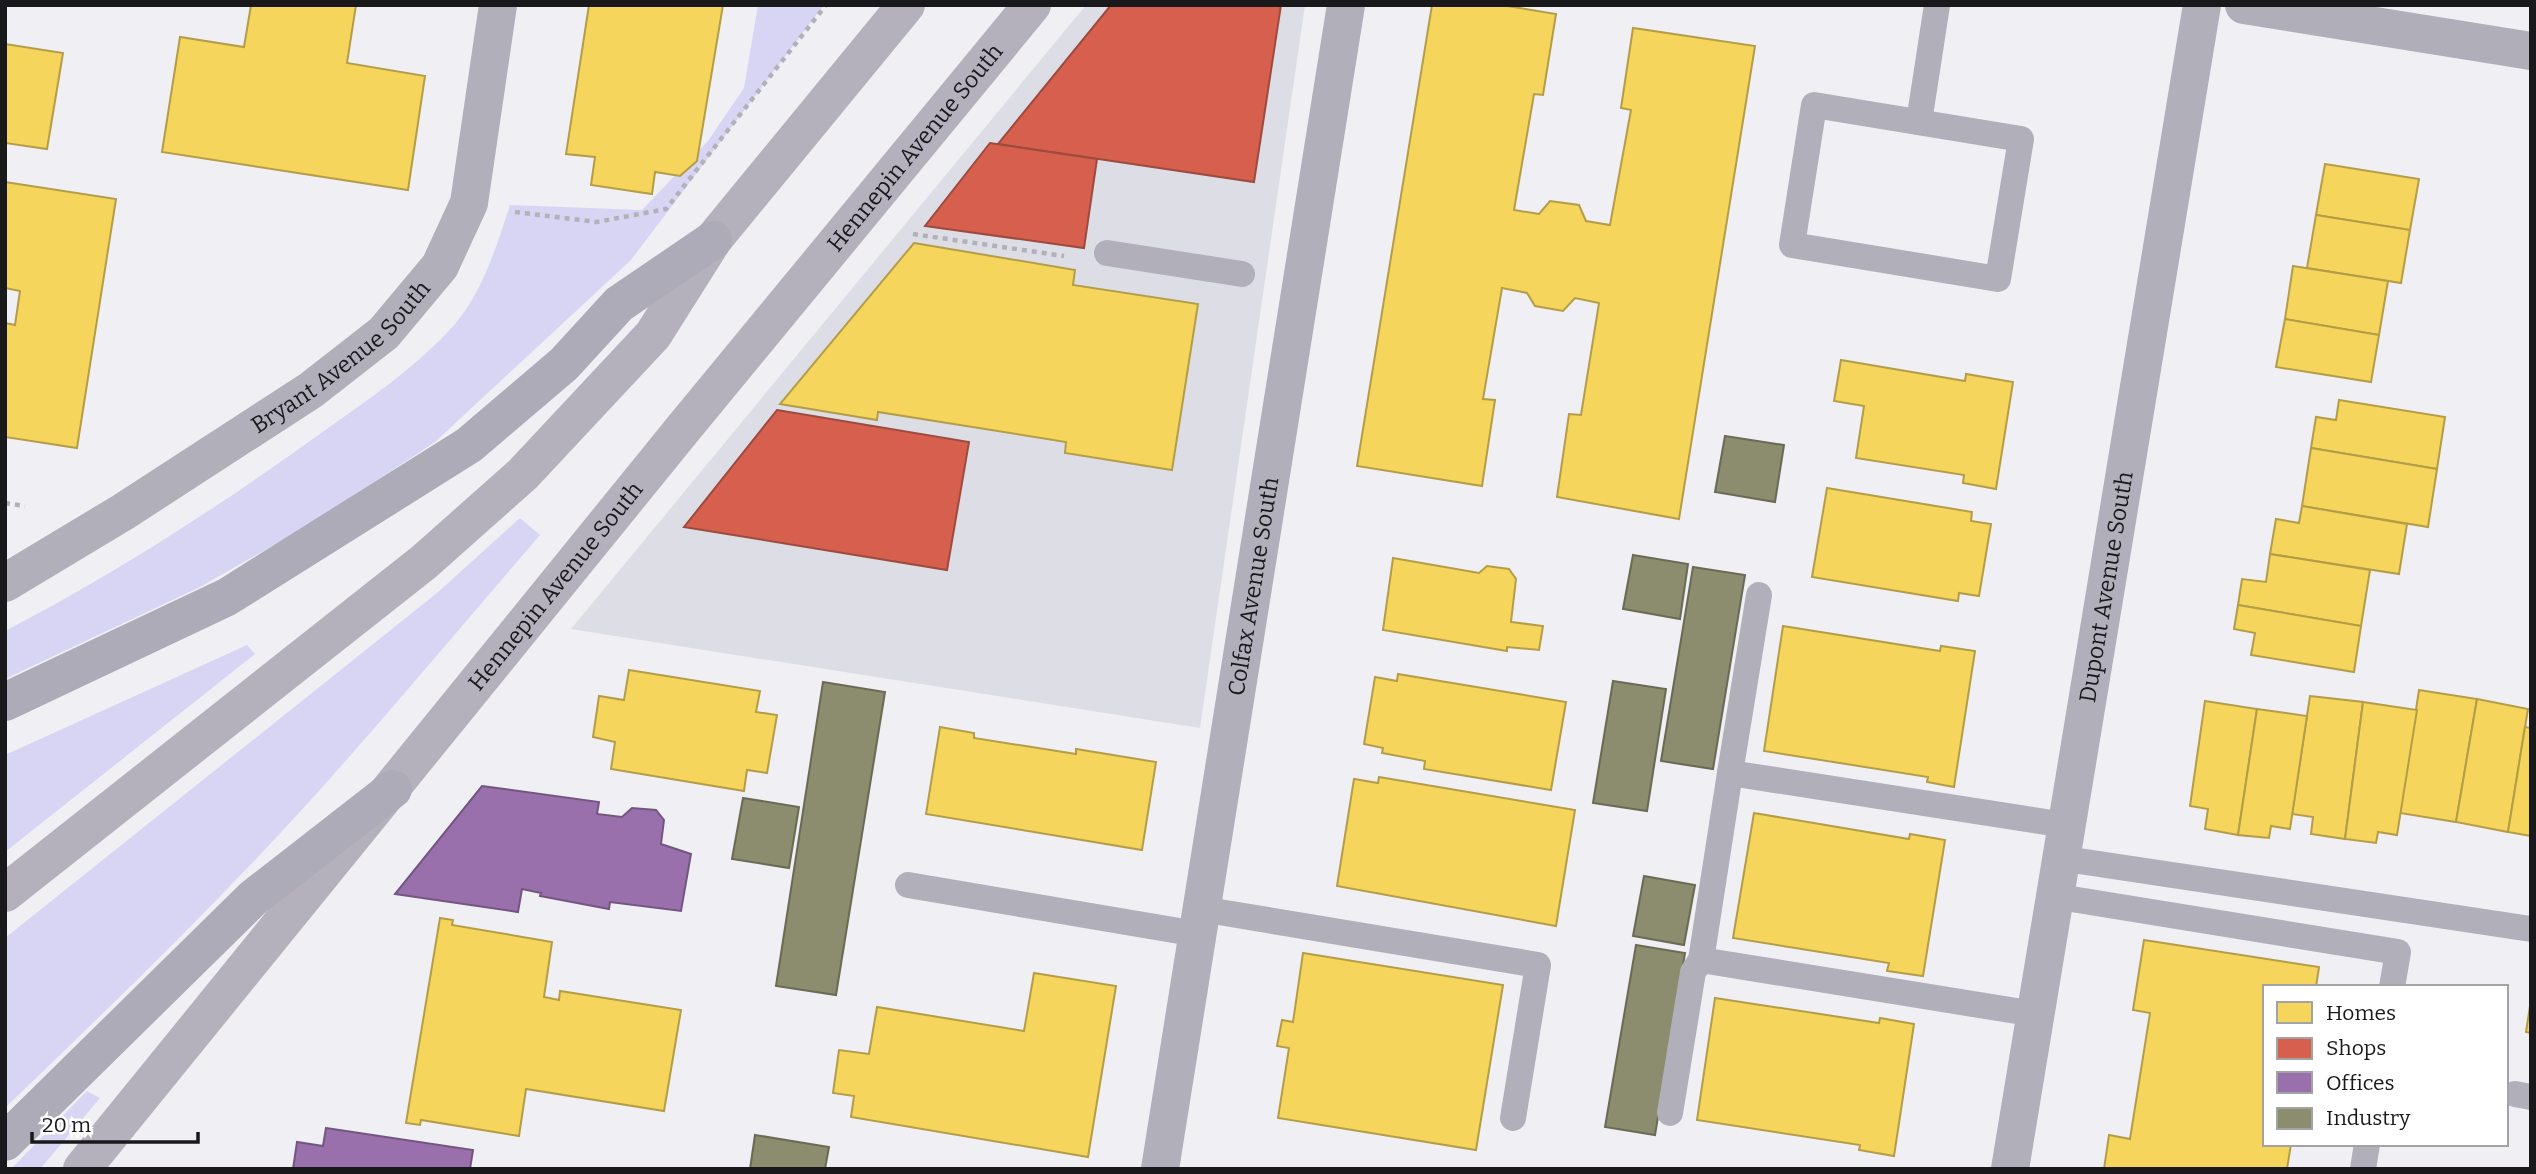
<svg xmlns="http://www.w3.org/2000/svg" width="2536" height="1174" font-family="Bitter,serif">
	<style>
		.built { fill: #dddde6 }
		.green { fill: #d8d4f4 }
		.homes { fill: #f6d55c; stroke: #b49d48; stroke-width: 2 }
		.shops { fill: #d6604d; stroke: #9d4b3e; stroke-width: 2 }
		.offices { fill: #9970ab; stroke: #735680; stroke-width: 2 }
		.industry { fill: #8c8c6e; stroke: #6a6a55; stroke-width: 2 }
		.lines { fill: none; stroke-linecap: round; stroke-linejoin: round }
		.path { stroke: #b3b1b8; stroke-width: 4.5; stroke-dasharray: 5 5; stroke-linecap: butt }
		.lane { stroke: #b0afba; stroke-width: 26 }
		.street { stroke: #b0afba; stroke-width: 38 }
		.secondary { stroke: #afaeb9; stroke-width: 38 }
		.primary { stroke: #b4b1bd; stroke-width: 38 }
		.highway { stroke: #aeabb8; stroke-width: 38 }
		.labels { text-anchor: middle; dominant-baseline: central; stroke-width: 7; stroke-linejoin: round; paint-order: stroke }
		.street-label { font-size: 23px; fill: #19191b; stroke: #fff }
	</style>
	<rect width="100%" height="100%" fill="#f0eff4"/>
	<path class="built" d="M1086 5H1305L1200 728 571 629Z"/>
	<g class="green">
		<path d="M758 5H824L631 260 435 442 314 522 200 587 5 679V631C115 574 223 504 324 431 369 399 417 367 455 324 483 291 497 245 510 205L642 210 708 141 744 88Z"/>
		<path d="M520 518 540 535C466 621 393 708 318 792 219 902 112 1005 5 1108V938L437 593Z"/>
		<path d="M247 645 255 654 5 852V755Z"/>
		<path d="M87 1091 100 1098 40 1169H11Z"/>
	</g>
	<g class="homes">
		<path d="M251 5H356L347 63 425 76 408 190 162 152 180 37 244 47Z"/>
		<path d="M589 5H723L697 161 680 176 655 172 652 194 591 185 595 157 566 154Z"/>
		<path d="M1432 5H1501L1556 14 1543 95 1534 94 1514 210 1539 214 1550 201 1579 205 1586 221 1610 225 1631 110 1621 108 1633 28 1755 46 1679 519 1557 497 1569 414 1581 415 1599 303 1575 298 1563 311 1535 306 1527 293 1502 288 1483 399 1495 400 1482 486 1357 466Z"/>
		<path d="M5 44 63 53 47 149 5 143Z"/>
		<path d="M2325 164 2419 179 2410 230 2316 215Z"/>
		<path d="M5 182 116 199 77 448 5 437V323L15 325 20 291 5 288Z"/>
		<path d="M2316 215 2410 230 2401 283 2307 268Z"/>
		<path d="M914 243 1075 270 1073 285 1198 304 1172 470 1065 453 1066 442 878 412 877 420 780 404Z"/>
		<path d="M2293 266 2388 281 2379 335 2285 319Z"/>
		<path d="M2285 319 2379 335 2371 382 2276 367Z"/>
		<path d="M1841 360 1965 381 1966 374 2013 382 1996 489 1963 483 1964 475 1856 458 1864 406 1834 401Z"/>
		<path d="M2339 400 2445 417 2437 469 2311 448 2316 417 2336 420Z"/>
		<path d="M2311 448 2437 469 2428 527 2302 506Z"/>
		<path d="M1827 488 1972 512 1971 521 1991 524 1979 596 1959 593 1958 601 1812 577Z"/>
		<path d="M2302 506 2407 524 2399 574 2270 554 2276 519 2299 523Z"/>
		<path d="M2270 554 2370 570 2361 626 2238 605 2242 579 2266 582Z"/>
		<path d="M1393 558 1479 573 1487 566 1509 569 1516 579 1511 622 1543 626 1539 650 1507 647V651L1383 630Z"/>
		<path d="M2238 605 2361 626 2354 672 2251 655 2255 633 2234 629Z"/>
		<path d="M1783 626 1940 651 1941 646 1975 651 1954 787 1927 782 1928 777 1764 751Z"/>
		<path d="M629 670 760 691 756 712 777 715 767 773 747 770 744 791 611 769 615 742 593 737 599 696 624 700Z"/>
		<path d="M1398 674 1566 702 1551 790 1424 769 1425 761 1382 753 1383 748 1364 744 1375 677 1397 681Z"/>
		<path d="M2419 690 2477 699 2456 822 2400 813Z"/>
		<path d="M2310 696 2363 702 2345 839 2311 834 2313 817 2292 814Z"/>
		<path d="M2477 699 2528 709 2508 832 2456 822Z"/>
		<path d="M2205 701 2257 709 2238 835 2205 829 2208 809 2190 806Z"/>
		<path d="M2363 702 2417 710 2397 835 2378 832 2376 843 2345 839Z"/>
		<path d="M2257 709 2307 716 2290 829 2271 826 2269 838 2238 835Z"/>
		<path d="M940 727 974 733V738L1076 754V749L1156 762 1142 850 926 814Z"/>
		<path d="M2525 727 2531 728V836L2508 832Z"/>
		<path d="M1379 777 1575 810 1556 926 1337 886 1354 779 1378 783Z"/>
		<path d="M1754 813 1909 839 1910 834 1945 840 1923 976 1887 971 1889 963 1733 938Z"/>
		<path d="M440 918 453 920 452 925 552 942 544 997 559 1000 560 991 681 1010 664 1111 526 1089 519 1136 421 1120 420 1125 406 1123Z"/>
		<path d="M2144 940 2319 967 2316 987H2265V1144H2291L2287 1169H2104L2109 1135 2130 1139 2150 1013 2133 1010Z"/>
		<path d="M1303 953 1503 985 1476 1150 1278 1118 1289 1048 1277 1046 1282 1020 1293 1022Z"/>
		<path d="M1034 973 1116 986 1088 1157 851 1117 854 1096 833 1093 839 1050 869 1054 877 1007 1024 1031Z"/>
		<path d="M1715 998 1879 1023 1880 1018 1914 1024 1894 1156 1859 1150 1860 1145 1697 1120Z"/>
		<path d="M2530 1006H2531V1033L2526 1032Z"/>
	</g>
	<g class="shops">
		<path d="M1111 5H1281L1254 182 998 144Z"/>
		<path d="M990 143 1097 159 1084 248 925 226Z"/>
		<path d="M777 410 969 442 947 570 684 527Z"/>
	</g>
	<g class="offices">
		<path d="M482 786 599 802 597 814 622 817 632 808 656 810 664 820 661 844 691 854 681 911 610 902 609 909 540 896 541 893 522 889 518 912 395 894Z"/>
		<path d="M326 1128 473 1150 470 1169H293L297 1142 323 1146Z"/>
	</g>
	<g class="industry">
		<path d="M1725 436 1784 445 1775 502 1715 492Z"/>
		<path d="M1633 555 1688 564 1680 619 1623 609Z"/>
		<path d="M1693 567 1745 575 1713 769 1661 761Z"/>
		<path d="M1613 681 1666 689 1647 811 1593 803Z"/>
		<path d="M823 682 885 692 836 995 776 986Z"/>
		<path d="M743 798 799 807 789 868 732 859Z"/>
		<path d="M1644 876 1695 885 1684 945 1633 936Z"/>
		<path d="M1636 945 1685 953 1655 1135 1605 1127Z"/>
		<path d="M755 1135 829 1147 825 1169H750Z"/>
	</g>
	<g class="lines">
		<g class="path">
			<path d="M515 212 597 222 666 209 826 5"/>
			<path d="M913 234 1064 256"/>
			<path d="M5 503 25 506"/>
		</g>
		<g class="lane">
			<path d="M1814 105 2021 139 1998 279 1792 245Z"/>
			<path d="M1919 122 1937 5"/>
			<path d="M1107 253 1242 274"/>
			<path d="M1730 773 1759 595"/>
			<path d="M2059 858 2531 929"/>
			<path d="M908 885 1197 934"/>
			<path d="M2053 896 2398 952 2392 987"/>
			<path d="M1201 909 1538 965 1513 1118"/>
			<path d="M2035 1014 1701 960 1730 773 2065 825"/>
			<path d="M2515 1094 2531 1097"/>
			<path d="M1670 1113 1693 972 1701 960"/>
			<path d="M2363 1169 2367 1144"/>
		</g>
		<g class="street">
			<path id="s1" d="M5 583 123 512 311 390 384 333 440 266 469 203 498 5"/>
			<path id="s2" d="M1160 1169 1346 5"/>
			<path id="s3" d="M2010 1169 2202 5"/>
		</g>
		<path class="secondary" d="M2244 5 2531 51"/>
		<g class="primary">
			<path d="M5 893 424 562 523 474 653 335 713 240 906 5"/>
			<path id="s4" d="M82 1169 682 430 1032 5"/>
		</g>
		<g class="highway">
			<path d="M5 702 227 597 469 445 564 364 619 304 713 240"/>
			<path d="M5 1142 253 898 393 789"/>
		</g>
	</g>
	<g class="labels">
		<g class="street-label">
			<text stroke="none"><textPath href="#s4" startOffset="1318">Hennepin Avenue South</textPath></text>
			<text stroke="none"><textPath href="#s1" startOffset="406">Bryant Avenue South</textPath></text>
			<text stroke="none"><textPath href="#s4" startOffset="751">Hennepin Avenue South</textPath></text>
			<text stroke="none"><textPath href="#s2" startOffset="590">Colfax Avenue South</textPath></text>
			<text stroke="none"><textPath href="#s3" startOffset="590">Dupont Avenue South</textPath></text>
		</g>
	</g>
	<rect width="2536" height="1174" fill="none" stroke="#19191b" stroke-width="14"/>
	<rect x="2263" y="985" width="245" height="161" fill="#ffffff" stroke="#a3a3a4" stroke-width="2"/>
	<rect x="2277" y="1002" width="35" height="21" fill="#f6d55c" stroke="#a3a3a4" stroke-width="2"/>
	<text x="2326" y="1020" font-size="21" fill="#19191b">Homes</text>
	<rect x="2277" y="1038" width="35" height="21" fill="#d6604d" stroke="#a3a3a4" stroke-width="2"/>
	<text x="2326" y="1055" font-size="21" fill="#19191b">Shops</text>
	<rect x="2277" y="1072" width="35" height="21" fill="#9970ab" stroke="#a3a3a4" stroke-width="2"/>
	<text x="2326" y="1090" font-size="21" fill="#19191b">Offices</text>
	<rect x="2277" y="1108" width="35" height="21" fill="#8c8c6e" stroke="#a3a3a4" stroke-width="2"/>
	<text x="2326" y="1125" font-size="21" fill="#19191b">Industry</text>
	<path d="M32 1132v10h166v-10" fill="none" stroke="#19191b" stroke-width="3.5"/>
	<text x="42" y="1132" font-size="21" fill="#19191b" stroke="#ffffff" stroke-width="5" paint-order="stroke">20 m</text>
</svg>
